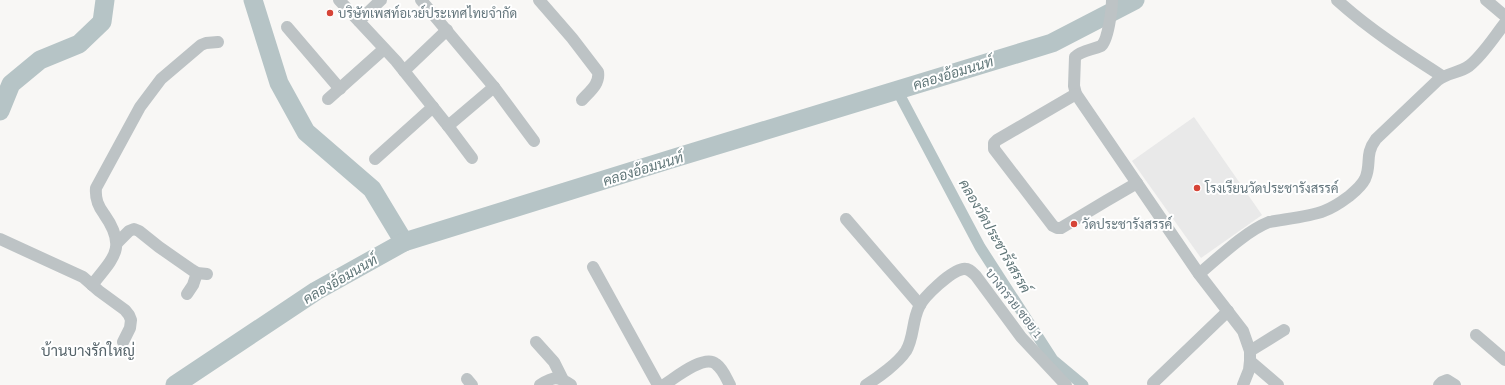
<svg xmlns="http://www.w3.org/2000/svg" width="1505" height="385" font-family="Raleway,Sarabun,sans-serif">
	<style>
		.built { fill: #e9e9e9 }
		.lines { fill: none; stroke-linecap: round; stroke-linejoin: round }
		.canal { stroke: #b6c4c6; stroke-width: 11 }
		.river { stroke: #b6c4c6; stroke-width: 19 }
		.minor { stroke: #bdc3c5; stroke-width: 12 }
		.poi-dot { fill: #d64437; stroke: #fff; stroke-width: 1.5 }
		.labels { text-anchor: middle; dominant-baseline: central; stroke-width: 4; stroke-linejoin: round; paint-order: stroke }
		.poi-label { font-size: 13px; fill: #65777e; stroke: #fff; text-anchor: start }
		.street-label { font-size: 13px; fill: #65777e; stroke: #fff }
		.water-label { font-size: 14px; font-style: italic; fill: #607678; stroke: #fff }
		.quarter-label { font-size: 15px; fill: #56646a; stroke: #fff }
	</style>
	<rect width="100%" height="100%" fill="#f8f7f5"/>
	<path class="built" d="M1194 117 1262 215 1201 258 1132 161Z"/>
	<g class="lines">
		<path class="canal" d="M897 90 980 247 1053 360 1083 385"/>
		<g class="river">
			<path d="M253 0 279 83 306 132 372 189 404 242"/>
			<path d="M0 111 11 84 40 60 79 44 102 22 105 0"/>
			<path d="M175 385 316 291 404 242 668 160 1052 43 1135 0"/>
		</g>
		<g class="minor">
			<path d="M339 0 396 61 448 126 472 158"/>
			<path d="M421 0 494 87 534 141"/>
			<path d="M539 0 572 38 598 72C600 84 590 91 582 100"/>
			<path d="M1112 0C1112 9 1108 41 1101 46 1092 50 1082 50 1075 57L1074 86 1076 94 1199 274 1243 331 1250 351V361L1249 370 1243 385"/>
			<path d="M1337 0C1369 29 1406 53 1442 76"/>
			<path d="M1486 0 1505 16"/>
			<path d="M359 21 381 0"/>
			<path d="M287 27 340 89"/>
			<path d="M404 71 447 30"/>
			<path d="M1076 94 997 140 994 143V149L1053 226 1057 228H1061L1106 201 1137 183"/>
			<path d="M328 99 384 49"/>
			<path d="M448 126 494 87"/>
			<path d="M375 159 433 107"/>
			<path d="M846 219 920 305"/>
			<path d="M0 239 83 277 99 291 125 310 129 315 131 320 130 328 123 342"/>
			<path d="M117 243 129 231 134 229 139 231 159 247 192 270 197 273 207 274"/>
			<path d="M593 267 658 385"/>
			<path d="M1199 274C1218 258 1246 231 1269 222 1285 219 1309 217 1324 211 1332 208 1340 203 1348 197 1354 192 1361 187 1365 179 1372 164 1364 155 1376 139L1438 80C1447 73 1459 73 1469 66 1483 55 1494 37 1505 23"/>
			<path d="M92 285C113 258 128 248 104 214 98 206 95 199 96 188L140 107 161 79 201 45 206 43 218 42"/>
			<path d="M187 294 193 285 197 273"/>
			<path d="M1476 335 1505 360"/>
			<path d="M536 342 554 362 563 380"/>
			<path d="M1250 351 1284 330"/>
			<path d="M1250 361 1278 385"/>
			<path d="M467 379 472 385"/>
			<path d="M1153 383 1228 311"/>
			<path d="M540 385C554 376 558 376 571 385"/>
			<path d="M664 385C675 378 704 354 716 364 723 369 726 378 730 385"/>
			<path d="M866 385C879 377 898 363 906 351 914 338 912 321 919 307 924 296 951 271 963 269 969 268 972 272 976 276L1021 337 1066 385"/>
			<path d="M1439 385 1442 382 1447 380 1455 385"/>
		</g>
	</g>
	<g class="poi-dot">
		<circle cx="330" cy="13" r="4"/>
		<circle cx="1197" cy="188" r="4"/>
		<circle cx="1074" cy="224" r="4"/>
	</g>
	<g class="labels">
		<g class="poi-label">
			<text x="338" y="13">บริษัทเพสท์อเวย์ประเทศไทยจำกัด</text>
			<text x="1205" y="188">โรงเรียนวัดประชารังสรรค์</text>
			<text x="1082" y="224">วัดประชารังสรรค์</text>
		</g>
		<g class="street-label">
			<text transform="translate(1014 303) rotate(52)">บางกรวย ซอย 1</text>
		</g>
		<g class="water-label">
			<text transform="translate(953 73) rotate(-17)">คลองอ้อมนนท์</text>
			<text transform="translate(643 169) rotate(-17)">คลองอ้อมนนท์</text>
			<text transform="translate(995 236) rotate(60)">คลองวัดประชารังสรรค์</text>
			<text transform="translate(340 279) rotate(-30)">คลองอ้อมนนท์</text>
		</g>
		<g class="quarter-label">
			<text x="88" y="351">บ้านบางรักใหญ่</text>
		</g>
	</g>
</svg>
